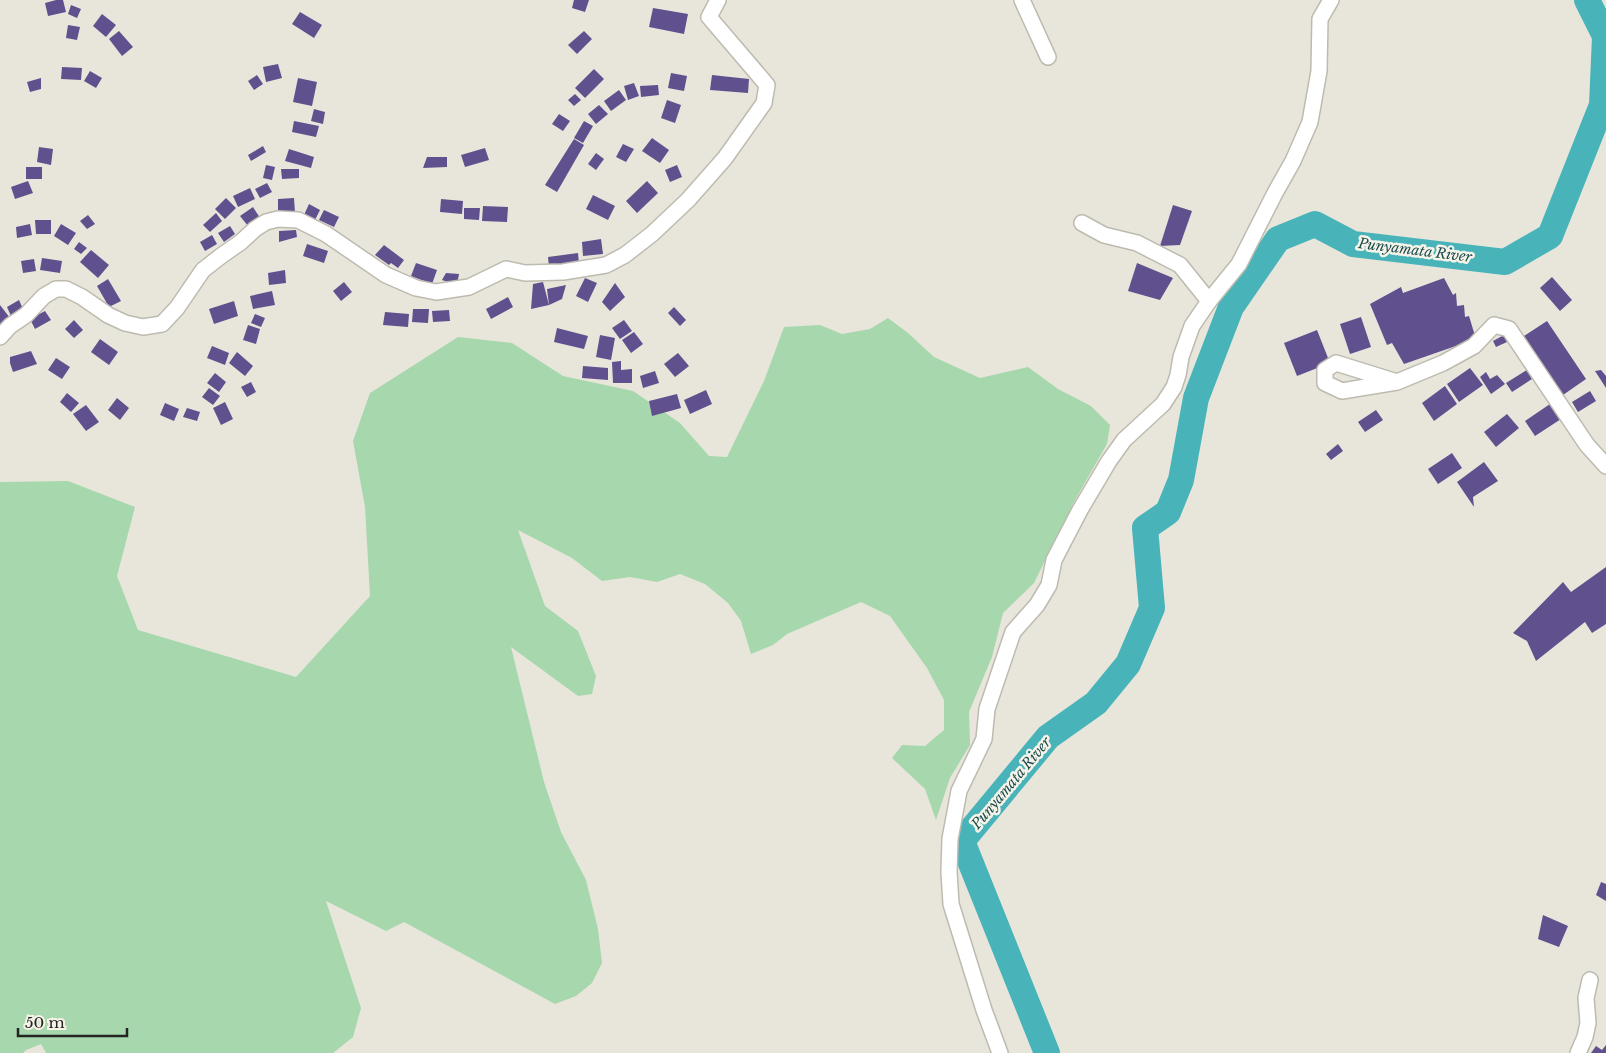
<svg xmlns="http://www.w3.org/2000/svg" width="1606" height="1053" font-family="'Libre Baskerville',serif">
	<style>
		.green { fill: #a7d7ac }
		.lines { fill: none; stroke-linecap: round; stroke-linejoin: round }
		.river { stroke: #48b4ba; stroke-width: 26 }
		.building { fill: #60508d }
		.street-casing { stroke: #bdbbb0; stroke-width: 18 }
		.street { stroke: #fff; stroke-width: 15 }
		.labels { text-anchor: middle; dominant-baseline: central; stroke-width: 5; stroke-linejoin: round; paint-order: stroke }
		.water-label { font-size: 14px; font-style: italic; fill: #1c4b4e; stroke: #f6f4e9 }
	</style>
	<rect width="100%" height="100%" fill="#e8e6db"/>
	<path class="green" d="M888 318 908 333 934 357 980 378 1028 367 1058 389 1091 406 1110 425 1107 444 1075 500 1034 583 1003 613 992 657 969 712 970 745 950 778 936 820 925 789 892 758 902 745 925 746 944 730V700L927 668 890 616 861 602 787 634 773 645 751 654 741 621 728 603 705 584 680 574 657 582 630 577 602 581 572 558 518 530 545 606 578 631 596 676 592 694 578 696 511 647 544 782 561 832 586 880 598 929 602 963 592 983 576 996 555 1004 404 922 386 931 326 901 361 1008 353 1037 333 1053H46L41 1044 26 1050 23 1053H0V482L68 481 135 507 117 576 138 630 296 677 370 596 365 507 353 441 370 393 458 337 512 343 563 376 633 391 680 423 709 456 727 457 764 381 784 327 820 325 842 334 870 329Z"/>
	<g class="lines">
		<path class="river" d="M1047 1053 962 841 1048 737 1096 703 1128 664 1152 608 1145 528 1168 512 1181 480 1196 398 1231 307 1278 239 1315 224 1353 244 1505 262 1550 236 1602 105 1605 36 1587 0"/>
	</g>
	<g class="building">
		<path d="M56 0H63L66 12 48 16 45 3Z"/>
		<path d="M574 0H589L585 12 572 8Z"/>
		<path d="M71 5 81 9 77 18 68 14Z"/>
		<path d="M653 8 688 14 684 34 649 27Z"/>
		<path d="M300 12 322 25 314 38 292 24Z"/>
		<path d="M102 14 116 25 106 37 93 26Z"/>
		<path d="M68 25 80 27 77 40 66 38Z"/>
		<path d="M119 31 133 47 122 56 109 39Z"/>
		<path d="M584 31 592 39 577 54 568 45Z"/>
		<path d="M278 64 282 78 266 82 263 67Z"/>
		<path d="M62 67 82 68 81 80 61 79Z"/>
		<path d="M594 69 604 79 585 98 575 88Z"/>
		<path d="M90 71 102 78 96 88 84 81Z"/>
		<path d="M671 73 687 76 684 91 668 88Z"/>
		<path d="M257 75 263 84 254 90 248 81Z"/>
		<path d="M712 75 749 79 748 93 710 90Z"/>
		<path d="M41 78V89L30 92 27 82Z"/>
		<path d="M298 78 317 82 312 106 293 102Z"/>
		<path d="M634 83 639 96 628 100 624 86Z"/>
		<path d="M658 85 659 95 641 97 640 86Z"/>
		<path d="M619 90 626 100 611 111 604 101Z"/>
		<path d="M575 94 581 100 574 106 568 100Z"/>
		<path d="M667 100 681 105 675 123 661 118Z"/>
		<path d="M599 105 608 114 596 124 588 114Z"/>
		<path d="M314 109 325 112 323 124 311 121Z"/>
		<path d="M559 114 570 121 563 131 552 124Z"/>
		<path d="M294 121 319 126 316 137 292 132Z"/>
		<path d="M584 121 593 126 583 143 574 138Z"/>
		<path d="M652 138 669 150 660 163 642 151Z"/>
		<path d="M574 139 584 145 557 192 545 185Z"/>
		<path d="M623 144 634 149 626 162 616 157Z"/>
		<path d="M263 146 266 152 251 161 248 155Z"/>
		<path d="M39 147 53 149 51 165 37 162Z"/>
		<path d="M485 148 489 160 465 167 461 155Z"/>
		<path d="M289 149 314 157 311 168 285 161Z"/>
		<path d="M596 153 604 159 596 170 588 164Z"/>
		<path d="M427 157H447V167L423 168Z"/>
		<path d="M266 165 275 167 272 180 263 178Z"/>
		<path d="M677 165 682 177 670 182 665 170Z"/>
		<rect x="26" y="167" width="16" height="12"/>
		<path d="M281 169H299V178L282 179Z"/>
		<path d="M28 181 33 193 15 199 11 187Z"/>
		<path d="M647 181 658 193 637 213 626 201Z"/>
		<path d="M267 183 272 192 260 198 255 189Z"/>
		<path d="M250 188 255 199 238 207 233 196Z"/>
		<path d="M593 195 615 206 608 220 586 209Z"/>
		<path d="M226 198 236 208 225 219 215 209Z"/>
		<path d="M294 198 295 213 278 214V199Z"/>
		<path d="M441 199 463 201 462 214 440 212Z"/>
		<path d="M309 204 320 210 315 220 304 215Z"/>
		<path d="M1173 205 1192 211 1180 245 1160 246Z"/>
		<path d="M483 206 508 207 507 222 482 221Z"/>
		<path d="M253 207 260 218 248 226 240 216Z"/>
		<path d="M464 208H480L479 220 464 219Z"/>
		<path d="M324 210 339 217 334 227 319 220Z"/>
		<path d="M216 213 222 221 210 232 203 225Z"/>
		<path d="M88 215 95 224 87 229 80 221Z"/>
		<path d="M35 220H51V234H36Z"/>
		<path d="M30 224 32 235 17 238 16 227Z"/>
		<path d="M61 224 76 233 68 245 54 236Z"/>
		<path d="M230 226 235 234 224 242 218 233Z"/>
		<path d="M296 230 297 237 279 242V231Z"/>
		<path d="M212 235 217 244 205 251 200 242Z"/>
		<path d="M601 239 603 254 583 256 582 242Z"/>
		<path d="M79 242 87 248 81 254 74 249Z"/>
		<path d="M307 244 328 251 324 263 303 256Z"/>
		<path d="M384 245 404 260 398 268 391 263 389 265 375 255Z"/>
		<path d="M91 250 109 265 98 278 80 262Z"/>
		<path d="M578 253 579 264 549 268 548 257Z"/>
		<path d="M42 258 62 261 60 273 40 270Z"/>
		<path d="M34 259 36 271 23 273 21 261Z"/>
		<path d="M416 263 437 270 432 284 411 276Z"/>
		<path d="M1137 263 1173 278 1160 300 1128 291Z"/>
		<path d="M285 270 286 283 269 285 268 273Z"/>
		<path d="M446 273 459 274 457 285 442 280Z"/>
		<path d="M1552 277 1572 300 1560 311 1540 288Z"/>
		<path d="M585 278 597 283 588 302 576 296Z"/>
		<path d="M1444 278 1453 295 1456 293 1457 306 1464 305 1465 317 1469 316 1476 339 1404 364 1392 343 1387 345 1370 304 1401 287 1403 293Z"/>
		<path d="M108 279 121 301 109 307 97 286Z"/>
		<path d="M344 282 352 292 341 301 333 291Z"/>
		<path d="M543 282 549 305 531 309 533 284Z"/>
		<path d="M615 283 625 297 610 311 602 302Z"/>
		<path d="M566 285 562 299 549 305 547 289Z"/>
		<path d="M272 291 275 305 253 309 250 296Z"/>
		<path d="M508 297 513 307 491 319 486 309Z"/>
		<path d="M19 300 23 309 11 316 7 307Z"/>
		<path d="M234 301 238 316 214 324 209 309Z"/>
		<path d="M0 305 10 318 0 326Z"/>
		<path d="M674 307 686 320 680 326 668 313Z"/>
		<path d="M413 309H429L428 323 412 322Z"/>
		<path d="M449 310 450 321 433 322 432 311Z"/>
		<path d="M45 311 51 320 35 329 30 319Z"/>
		<path d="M385 312 409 314 408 327 383 325Z"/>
		<path d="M255 314 265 318 261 327 251 323Z"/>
		<path d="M1361 317 1371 347 1350 354 1340 324Z"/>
		<path d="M74 320 83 330 74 338 65 329Z"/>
		<path d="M624 320 632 331 620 339 612 328Z"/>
		<path d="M1547 321 1586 379 1563 395 1524 336Z"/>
		<path d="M248 325 260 329 256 344 243 340Z"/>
		<path d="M557 328 588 336 584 349 554 342Z"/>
		<path d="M1317 330 1330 363 1297 376 1284 343Z"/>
		<path d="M634 332 643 344 631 353 622 340Z"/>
		<path d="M600 335 615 338 611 360 596 357Z"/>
		<path d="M1504 335 1507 342 1496 347 1493 341Z"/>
		<path d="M100 339 118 352 109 365 91 352Z"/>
		<path d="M212 346 229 353 225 365 207 358Z"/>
		<path d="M31 351 37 364 13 372 10 363V357Z"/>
		<path d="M237 352 253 366 245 376 229 363Z"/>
		<path d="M678 353 689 366 675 377 664 364Z"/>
		<path d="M56 358 70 367 62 379 48 370Z"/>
		<path d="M621 361V370L632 369V383H613L612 362Z"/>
		<path d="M583 366 608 368V380L582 378Z"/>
		<path d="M1470 368 1483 385 1459 402 1447 384Z"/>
		<path d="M1527 370 1532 379 1512 392 1506 383Z"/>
		<path d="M1601 370 1606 376V388L1595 371Z"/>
		<path d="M655 371 659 383 643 388 640 376Z"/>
		<path d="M1486 372 1490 379 1497 375 1505 384 1491 394 1480 377Z"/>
		<path d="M215 373 226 382 219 392 207 383Z"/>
		<path d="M251 382 256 392 247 397 241 387Z"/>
		<path d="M1445 386 1457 404 1434 421 1422 403Z"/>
		<path d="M209 388 220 396 213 405 202 397Z"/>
		<path d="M706 390 712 404 690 414 684 400Z"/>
		<path d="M1590 391 1596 401 1578 412 1572 402Z"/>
		<path d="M67 393 79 403 71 412 60 402Z"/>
		<path d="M677 394 681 408 652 416 649 401Z"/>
		<path d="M117 398 129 408 120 420 108 410Z"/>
		<path d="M225 402 233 419 221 425 213 408Z"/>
		<path d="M165 403 179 409 174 421 160 415Z"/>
		<path d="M1550 404 1561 419 1535 436 1525 421Z"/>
		<path d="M86 405 99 422 86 431 73 414Z"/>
		<path d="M187 408 200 412 197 421 183 417Z"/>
		<path d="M1376 410 1383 420 1365 432 1358 422Z"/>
		<path d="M1507 414 1519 428 1496 447 1484 432Z"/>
		<path d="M1338 444 1343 451 1331 460 1326 454Z"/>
		<path d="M1452 453 1462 468 1438 484 1428 469Z"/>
		<path d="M1484 462 1498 481 1473 497 1474 507 1457 482Z"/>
		<path d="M1606 567V624L1592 633 1585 622 1536 661 1527 641 1513 633 1563 582 1571 592Z"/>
		<path d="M1601 882 1606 884V901L1596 895Z"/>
		<path d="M1543 915 1568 926 1559 947 1538 939Z"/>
		<path d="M1606 1045V1053H1591L1596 1046 1602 1050Z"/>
	</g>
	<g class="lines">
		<defs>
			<g id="street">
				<path d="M1022 0 1048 57"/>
				<path d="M1082 223 1104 235 1137 243 1180 265 1209 301"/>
				<path d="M0 337 10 326 26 315 44 296 56 289H66L82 297 108 315 125 323 143 327 162 324 177 308 203 270 221 256 241 242 255 229 266 222 278 219 298 220 326 234 386 275 416 288 436 292 469 287 506 269 525 273 563 272 606 265 625 255 652 234 688 200 725 158 764 103 767 85 709 17 718 0"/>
				<path d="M1397 382 1336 363 1325 370V383L1342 391 1397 382 1443 363 1474 346 1494 325 1509 329 1587 445 1606 466"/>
				<path d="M1000 1053 984 1010 951 904 949 872 950 839 959 791 984 739 987 709 1013 632 1037 605 1049 585 1054 560 1080 510 1109 461 1124 440 1163 404 1174 387 1178 375 1181 357 1192 326 1209 301 1239 264 1275 193 1293 161 1310 122 1319 71 1320 19 1331 0"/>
				<path d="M1578 1053 1585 1037 1588 1023 1586 998 1590 980"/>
			</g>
		</defs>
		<use href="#street" class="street-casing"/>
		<use href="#street" class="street"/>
	</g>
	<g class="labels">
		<g class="water-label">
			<text transform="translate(1415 250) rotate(7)">Punyamata River</text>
			<text transform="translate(1011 783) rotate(-50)">Punyamata River</text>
		</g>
	</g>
	<path d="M18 1028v8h109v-8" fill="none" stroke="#252420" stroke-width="2.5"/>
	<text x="25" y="1028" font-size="15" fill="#252420" stroke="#f6f4e9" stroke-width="4" paint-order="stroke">50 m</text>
</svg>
